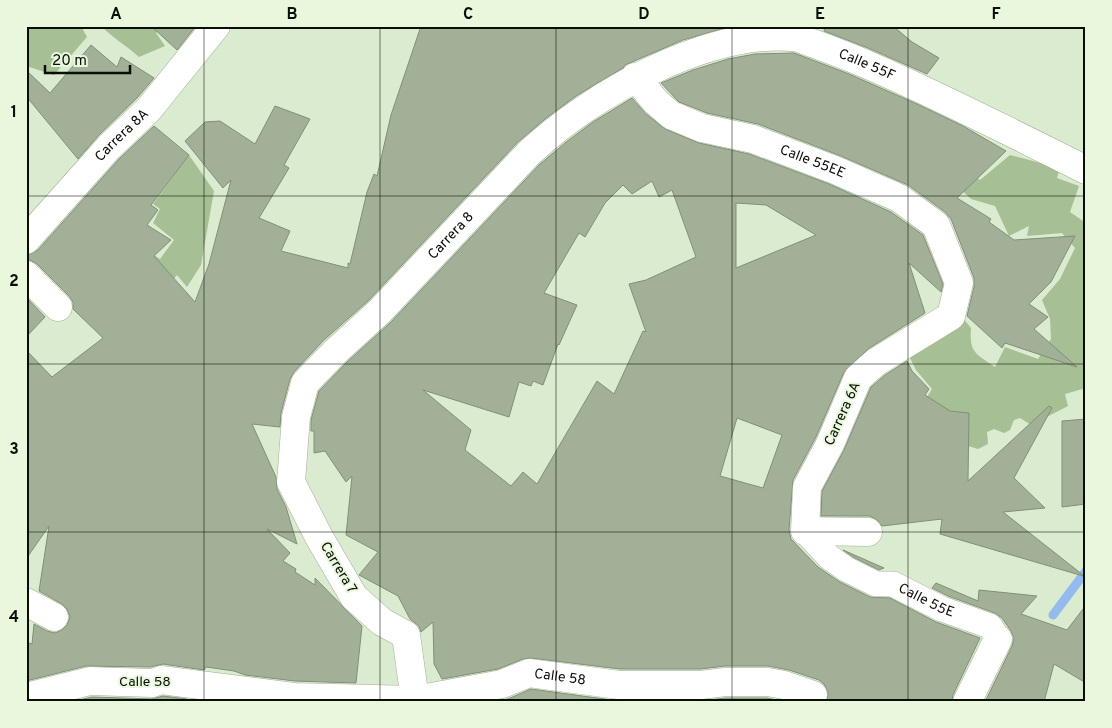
<svg xmlns="http://www.w3.org/2000/svg" width="1112" height="728" font-family="Overpass,sans-serif">
	<style>
		.green { fill: #a7bf94 }
		.lines { fill: none; stroke-linecap: round; stroke-linejoin: round }
		.stream { stroke: #94bbee; stroke-width: 9 }
		.building { fill: #a1b096; stroke: #818f76; fill-rule: evenodd }
		.pedestrian-casing { stroke: #a1af95; stroke-width: 26 }
		.minor-casing { stroke: #a1af95; stroke-width: 29 }
		.tertiary-casing { stroke: #a1af95; stroke-width: 29 }
		.pedestrian { stroke: #fff; stroke-width: 25 }
		.minor { stroke: #fff; stroke-width: 28 }
		.tertiary { stroke: #fff; stroke-width: 28 }
		.grid { fill: none; stroke: #090e06; stroke-width: 1; stroke-opacity: 0.55 }
		.labels { text-anchor: middle; dominant-baseline: central; stroke-width: 4; stroke-linejoin: round; paint-order: stroke }
		.street-label { font-size: 14px; fill: #090e06; stroke: #e9f8dd }
		.neatline { fill: none; stroke: #090e06; stroke-width: 2 }
		.grid-label { font-size: 16px; text-anchor: middle; font-weight: bold; fill: #090e06 }
	</style>
	<rect width="100%" height="100%" fill="#dbebd0"/>
	<g class="green">
		<path d="M26 26H81L87 37 54 75 26 66Z"/>
		<path d="M101 26H162L156 33 165 46 139 57C127 46 113 38 101 26Z"/>
		<path d="M949 154 980 180 1010 155 1060 168 1057 178 1079 186 1070 212 1086 223V388L1065 394 1068 406 1031 425 1020 418 1014 420 1010 430 1004 433 994 429 987 432 988 444 978 449 968 446V413L943 410 927 397 932 389 916 370 907 352 962 317 971 328C969 353 976 354 995 367L1005 347 1038 359 1051 339 1050 319 1042 300 1060 279 1075 248 1062 233 1027 236 1029 226 1009 236 995 206 971 199 953 182Z"/>
		<path d="M189 155 214 191 201 265 187 287 177 275 166 289 149 252 160 259 174 240 153 223 160 209 153 204Z"/>
	</g>
	<g class="lines">
		<path class="stream" d="M1053 615 1086 571"/>
	</g>
	<g class="building">
		<path d="M151 26H196L177 50Z"/>
		<path d="M421 26H732L683 40 625 65 623 68 576 96 545 119 518 142 368 301 324 340 294 372 290 379 281 413 280 427 252 424 276 477 277 489 286 507 297 544 267 529 290 553 283 561 296 569 295 572 315 585V578L362 626 356 683 295 681 245 675 234 671 206 667 204 670 163 664 150 667 86 666 26 681V642L32 644 34 624 47 631 55 633 62 630 67 625 70 617 67 609 62 604 39 591 49 526 26 559V350L52 377 103 338 73 309V302L69 296 37 264 30 260H26V256L38 250 120 158 154 126 189 155 151 205 158 210 147 225 171 240 154 256 195 302 209 264 231 180 223 188 185 141 205 122 220 121 255 144 275 106 310 119 284 165 289 168 259 218 290 231 281 251 348 268V263L350 264 367 192 374 174 377 176 391 115Z"/>
		<path d="M825 26H893L912 42 939 58 927 74 868 48 824 31Z"/>
		<path d="M91 45 117 67 121 57 154 78 137 98 98 136 78 159 26 96V70L50 93Z"/>
		<path d="M794 53 849 74 917 104 963 126 1006 151 957 198 991 219 989 222 1014 240 1075 236 1051 282 1029 304 1048 317 1034 329 1077 367 1005 343 1002 348 967 316 974 287V278L951 219 945 212 908 185 841 156 758 124 707 113 679 102 661 83 693 70 728 59 755 54Z"/>
		<path d="M632 98 646 114 665 129 699 143 749 154 829 184 891 212 923 235 943 284 941 292 909 263 925 313 868 349 844 372 816 437 793 480 789 530 791 539 818 567 840 582 870 597 890 598 936 622 980 638 953 695 952 702H827L828 692 824 684 819 680 789 670 768 666H725L700 669H620L531 658 523 659 498 669 442 679 434 664 433 622 421 632 419 626 410 619 398 596 359 575 378 552 346 535 352 476 346 482 325 451 314 453V431H311V420L319 391 346 363 390 323 540 164 565 143 593 122ZM652 181 659 197 672 190 696 257 646 280 629 284 646 332 643 331 614 394 597 381 537 484 523 472 511 486 465 450 471 430 423 390 509 417 519 382 531 386 533 381 543 385 558 344 559 345 577 305 544 293 579 233 585 237 605 203 623 185 632 194ZM736 203 766 205 816 235 736 268ZM737 418 782 435 763 488 720 476Z"/>
		<path d="M26 297 45 317 26 337Z"/>
		<path d="M907 361 912 371 929 389 925 395 950 411 969 413 968 481 1049 406 1052 408 1014 478 1045 508 1003 512 1083 575V576L940 534 942 519 882 526 876 519 869 516H821L822 491 844 450 871 387 885 375Z"/>
		<path d="M1086 419V504L1062 507V421Z"/>
		<path d="M843 550 884 568 879 570 853 557Z"/>
		<path d="M936 583 978 601 979 590 1037 596 1021 614 1067 630 1086 605V683L1054 664 1044 702H985L1012 646 1014 638 1011 631 1002 618 995 613 948 596 932 588Z"/>
		<path d="M531 689 619 701H701L726 698H767L785 702H492L508 699Z"/>
		<path d="M163 696 187 699 188 702H71L92 697 152 699Z"/>
	</g>
	<g class="lines">
		<defs>
			<g id="pedestrian">
				<path id="s1" d="M805 531 829 557 846 569 876 584H893L942 609 990 626 998 639"/>
			</g>
			<g id="minor">
				<path id="s2" d="M635 77 656 102 671 115 702 128 753 139 835 170 899 198 936 225 959 283 951 316 876 362 858 378 830 444 807 487 805 531 868 532"/>
				<path id="s3" d="M26 240 109 147 149 109 216 26"/>
				<path d="M26 275 58 307"/>
				<path d="M26 602 54 617"/>
				<path id="s4" d="M415 700 502 684 529 673 619 685H701L725 682H768L784 685 813 695"/>
				<path d="M967 702 998 639"/>
			</g>
			<g id="tertiary">
				<path id="s5" d="M26 697 90 681 153 683 161 680 294 697 415 700 406 635 382 622 354 597 319 537 291 482 296 417 305 383 335 352 379 312 529 153C592 94 706 30 793 37 800 38 808 42 815 44 833 51 850 57 868 65 942 97 1014 134 1086 170"/>
			</g>
		</defs>
		<use href="#pedestrian" class="pedestrian-casing"/>
		<use href="#minor" class="minor-casing"/>
		<use href="#tertiary" class="tertiary-casing"/>
		<use href="#pedestrian" class="pedestrian"/>
		<use href="#minor" class="minor"/>
		<use href="#tertiary" class="tertiary"/>
	</g>
	<path class="grid" d="M204 26V702M380 26V702M556 26V702M732 26V702M908 26V702M26 196H1086M26 364H1086M26 532H1086"/>
	<g class="labels">
		<g class="street-label">
			<text stroke="none"><textPath href="#s5" startOffset="1450">Calle 55F</textPath></text>
			<text stroke="none"><textPath href="#s3" startOffset="142">Carrera 8A</textPath></text>
			<text stroke="none"><textPath href="#s2" startOffset="202">Calle 55EE</textPath></text>
			<text stroke="none"><textPath href="#s5" startOffset="962">Carrera 8</textPath></text>
			<text transform="translate(843 414) rotate(-66)">Carrera 6A</text>
			<text transform="translate(338 568) rotate(59)">Carrera 7</text>
			<text stroke="none"><textPath href="#s1" startOffset="144">Calle 55E</textPath></text>
			<text stroke="none"><textPath href="#s4" startOffset="149">Calle 58</textPath></text>
			<text x="145" y="682">Calle 58</text>
		</g>
	</g>
	<rect width="1112" height="728" fill="none" stroke="#e9f8dd" stroke-width="55"/>
	<path d="M45 65v8h85v-8" fill="none" stroke="#090e06" stroke-width="2.5"/>
	<text x="52" y="65" font-size="15" fill="#090e06" stroke="#e9f8dd" stroke-width="4" paint-order="stroke">20 m</text>
	<rect x="28" y="28" width="1056" height="672" class="neatline"/>
	<g class="grid-label">
		<text x="116" y="19">A</text>
		<text x="292" y="19">B</text>
		<text x="468" y="19">C</text>
		<text x="644" y="19">D</text>
		<text x="820" y="19">E</text>
		<text x="996" y="19">F</text>
		<text x="14" y="117">1</text>
		<text x="14" y="286">2</text>
		<text x="14" y="454">3</text>
		<text x="14" y="622">4</text>
	</g>
</svg>
